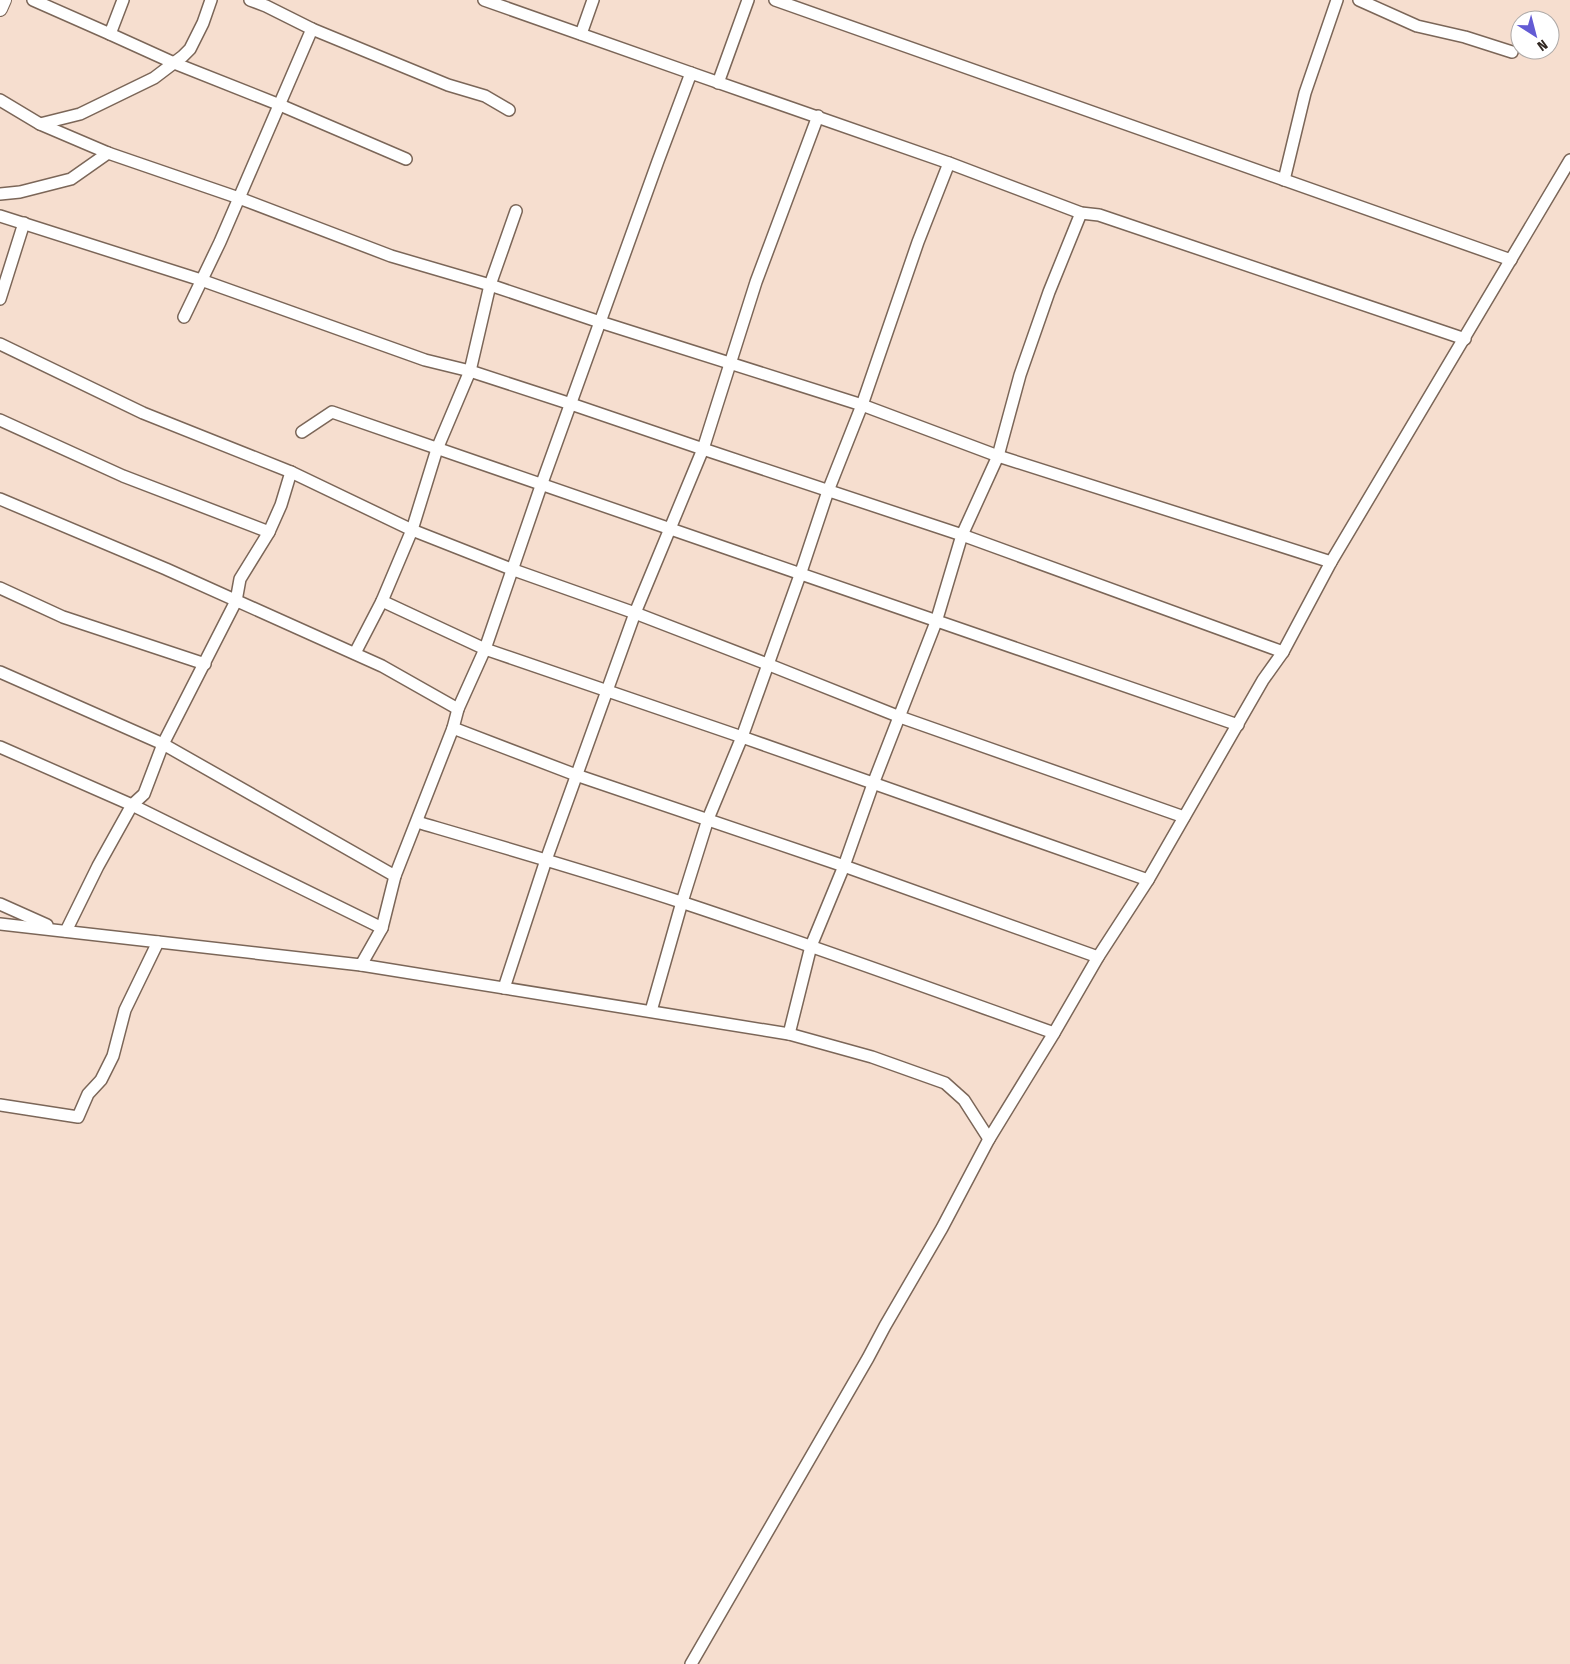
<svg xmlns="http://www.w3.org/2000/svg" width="1570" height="1664" font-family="'Fira Sans Condensed',sans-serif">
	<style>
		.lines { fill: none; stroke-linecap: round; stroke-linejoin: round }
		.minor-casing { stroke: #7b6658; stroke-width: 14 }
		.major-casing { stroke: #7b6658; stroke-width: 16 }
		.minor { stroke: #fff; stroke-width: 11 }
		.major { stroke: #fff; stroke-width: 14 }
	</style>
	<rect width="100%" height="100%" fill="#f6decf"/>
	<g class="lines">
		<defs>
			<g id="minor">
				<path d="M33 0 110 34 123 0"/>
				<path d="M250 0 266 6 312 29 448 85 485 96 509 110"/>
				<path d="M484 0 691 73"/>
				<path d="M775 0 1511 260"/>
				<path d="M1359 0 1417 26 1465 37 1512 52"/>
				<path d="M110 34 174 63 280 105 406 159"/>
				<path d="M581 34 593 0"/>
				<path d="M718 83 748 0"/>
				<path d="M0 100 40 124 108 153 239 198 391 256 490 285 600 322 862 405 998 456 1331 562"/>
				<path d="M40 124 80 114 154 78 183 56 190 49 203 23 211 0"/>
				<path d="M1284 180 1305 93 1337 0"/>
				<path d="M0 194 20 192 71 179 108 153"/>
				<path d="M0 216 201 280 425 360 470 371 571 404 703 449 962 535 1283 652"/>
				<path d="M0 299 24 223"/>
				<path d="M184 317 220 242 312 29"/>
				<path d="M0 344 143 413 291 472 412 530 511 569 635 613 767 664 900 717 1184 817"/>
				<path d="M0 420 123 476 269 532"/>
				<path d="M302 432 332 412 1238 725"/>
				<path d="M0 499 166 569 382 666 458 709"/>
				<path d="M0 588 63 617 205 664"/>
				<path d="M382 601 485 649 742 737 1148 880"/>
				<path d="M355 653 382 601 412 530 437 449 470 371 490 285 516 211"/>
				<path d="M0 672 163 744 395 876"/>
				<path d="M453 728 576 775 844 866 1098 957"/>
				<path d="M0 747 132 805 382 928"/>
				<path d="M417 822C506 848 596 874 684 903 808 944 931 989 1054 1033"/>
				<path d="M0 904 47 925"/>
				<path d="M0 924 361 965 789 1034 872 1057 945 1083 964 1100 989 1139"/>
				<path d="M66 931 98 866 132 805 144 794 163 744 236 601 240 579 269 532 281 505 291 472"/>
				<path d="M361 965 382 928 395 876 453 728 458 709 485 649 542 483 658 161 691 73 949 163 1081 213 1099 215 1465 339"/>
				<path d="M504 988 546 860 635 613 703 449 756 282 818 116"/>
				<path d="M651 1011 682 902 708 819 742 737 800 575 828 491 862 405 918 242 949 163"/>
				<path d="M789 1034 811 946 844 866 873 784 936 622 962 535 998 456 1020 375 1049 292 1081 213"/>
				<path d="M0 1105 78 1117 88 1094 101 1080 113 1056 125 1010 158 942"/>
				<path d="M691 1664 868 1358 885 1326 942 1228 989 1139 1054 1033 1098 957 1148 880 1263 680 1283 652 1331 562 1570 160"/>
			</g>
			<path id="major" d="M0 9 4 0"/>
		</defs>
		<use href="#minor" class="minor-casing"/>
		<use href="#major" class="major-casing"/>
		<use href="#minor" class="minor"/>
		<use href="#major" class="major"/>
	</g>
	<g transform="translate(1535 35) rotate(144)"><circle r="24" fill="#ffffff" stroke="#ada9a7"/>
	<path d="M0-4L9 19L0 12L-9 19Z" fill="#635bd4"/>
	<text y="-8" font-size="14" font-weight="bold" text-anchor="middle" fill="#312822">N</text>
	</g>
</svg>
